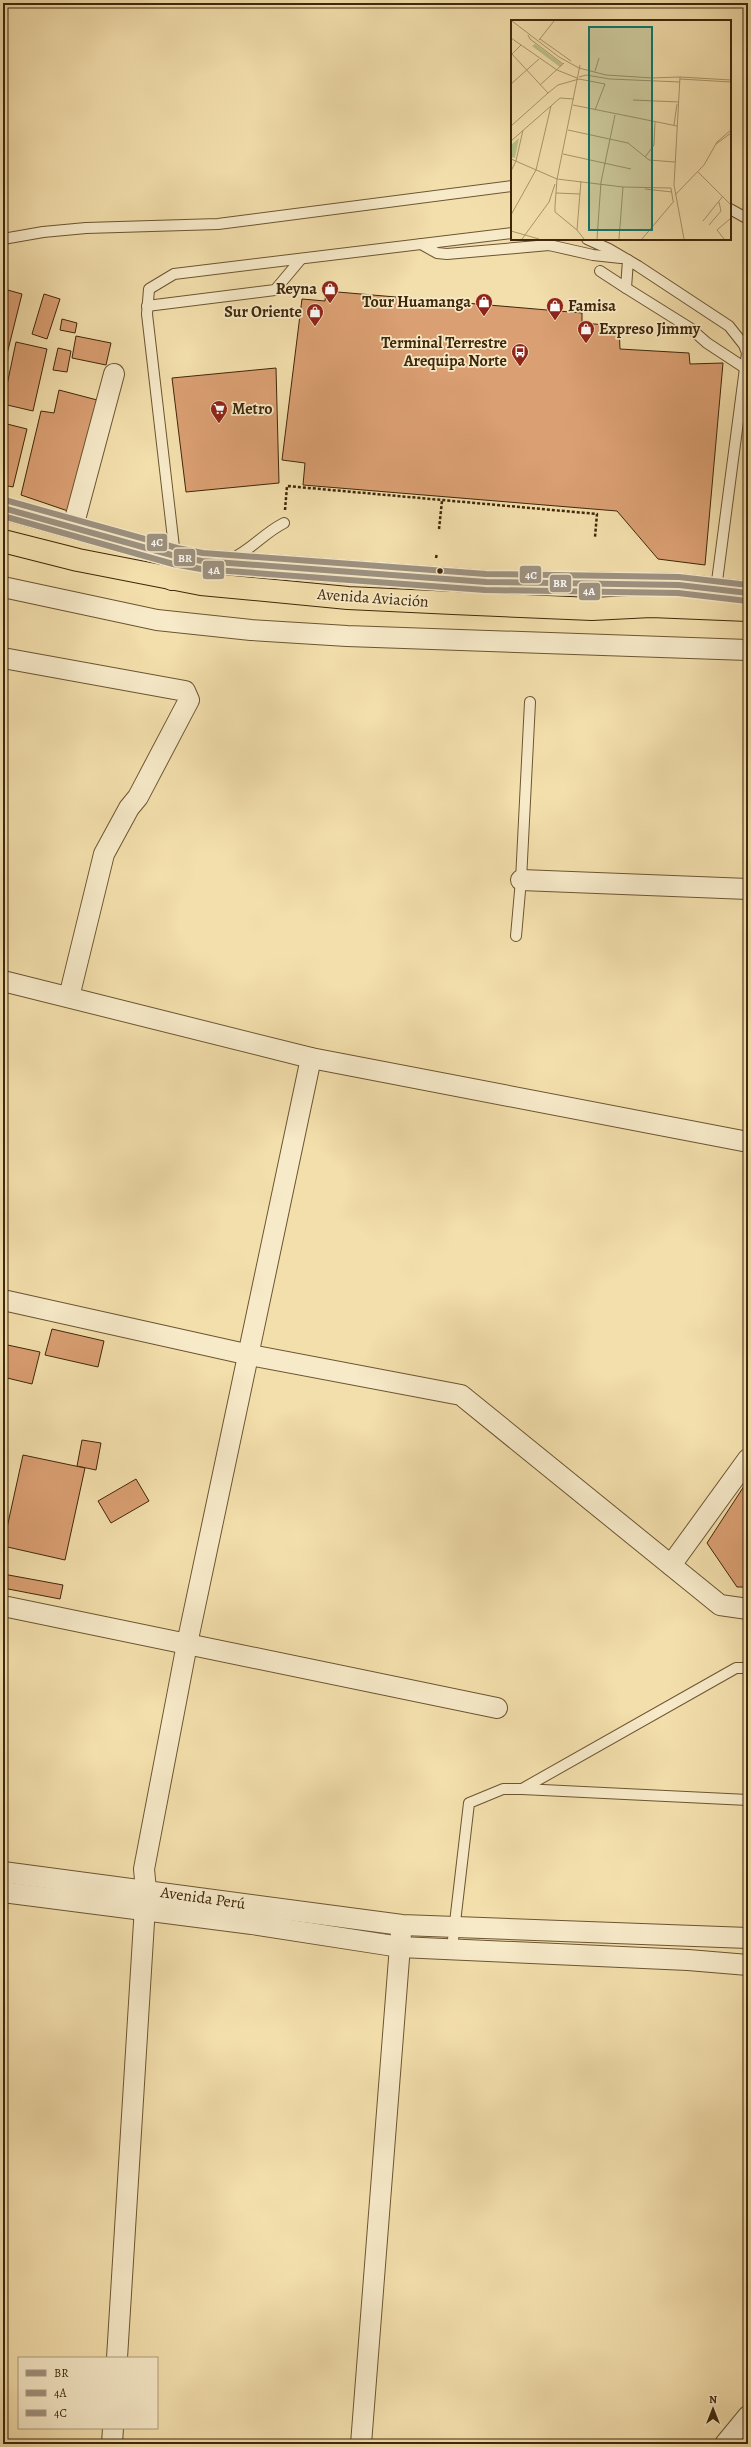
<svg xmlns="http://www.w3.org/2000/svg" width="751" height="2447" font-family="Alegreya,serif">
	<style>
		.building { fill: #da9f72; stroke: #3f270a }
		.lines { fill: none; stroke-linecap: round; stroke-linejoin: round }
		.lane-casing { stroke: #6c5532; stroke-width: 12 }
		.street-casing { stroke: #6c5532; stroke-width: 22 }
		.secondary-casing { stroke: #3f270a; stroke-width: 24 }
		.highway-casing { stroke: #3f270a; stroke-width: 24 }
		.path { stroke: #3f270a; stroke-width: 2.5; stroke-dasharray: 3 2; stroke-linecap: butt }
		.lane { stroke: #f7eac9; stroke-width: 10 }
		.street { stroke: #f7eac9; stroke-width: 20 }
		.secondary { stroke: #f7eac9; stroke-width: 22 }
		.highway { stroke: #f3dfac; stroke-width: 22 }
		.bus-1-casing { stroke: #f7eac9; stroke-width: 9 }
		.bus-2-casing { stroke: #f7eac9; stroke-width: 9 }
		.bus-3-casing { stroke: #f7eac9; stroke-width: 9 }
		.bus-1 { stroke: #9d9281; stroke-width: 6 }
		.bus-2 { stroke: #9d9281; stroke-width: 6 }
		.bus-3 { stroke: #9d9281; stroke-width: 6 }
		.bus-dot { fill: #3f270a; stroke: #f7eac9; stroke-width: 1.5 }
		.labels { text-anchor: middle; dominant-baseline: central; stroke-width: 3.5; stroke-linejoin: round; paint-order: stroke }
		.poi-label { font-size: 16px; font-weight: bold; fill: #3f270a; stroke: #f7eac9; text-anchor: end }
		.street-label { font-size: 16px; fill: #3f270a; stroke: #f7eac9 }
		.inset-road { fill: none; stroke: #ab956b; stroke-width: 1 }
		.view { fill: #0f766e; fill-opacity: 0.15; stroke: #0f766e; stroke-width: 2 }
		.inset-edge { fill: none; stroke: #3f270a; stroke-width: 2 }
		.line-badge { stroke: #f7eac9; stroke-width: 1.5 }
		.badge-label { font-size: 11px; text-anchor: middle; font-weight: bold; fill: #fff }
	</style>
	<rect width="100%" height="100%" fill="#f3dfac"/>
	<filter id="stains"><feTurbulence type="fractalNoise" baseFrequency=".005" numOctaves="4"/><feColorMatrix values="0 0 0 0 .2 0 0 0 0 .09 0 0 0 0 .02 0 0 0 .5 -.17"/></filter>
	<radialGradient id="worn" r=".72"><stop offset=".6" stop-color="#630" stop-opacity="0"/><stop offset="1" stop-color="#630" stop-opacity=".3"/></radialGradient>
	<g class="building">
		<path d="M4 289 22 294 3 370V291Z"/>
		<path d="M326 291 582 313V323L619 326 620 349 689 353 690 364 723 363 705 565 658 559 617 511 303 485 305 463 282 460 302 299 325 301Z"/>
		<path d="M44 294 60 299 47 339 32 334Z"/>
		<path d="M62 319 77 323 75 333 60 330Z"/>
		<path d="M76 336 111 343 106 365 72 358Z"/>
		<path d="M16 342 47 349 33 411 3 404Z"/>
		<path d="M58 348 71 351 67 372 53 370Z"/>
		<path d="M276 368 279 483 186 492 172 378Z"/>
		<path d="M59 390 101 401 71 512 21 495 41 411 54 413Z"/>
		<path d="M3 423 27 429 13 487 3 485Z"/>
		<path d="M52 1329 104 1341 98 1367 45 1355Z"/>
		<path d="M3 1344 40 1352 32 1384 3 1377Z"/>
		<path d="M82 1440 101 1443 96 1470 77 1466Z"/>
		<path d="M23 1455 85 1468 65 1560 3 1546Z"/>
		<path d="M136 1479 149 1501 111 1523 98 1501Z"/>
		<path d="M748 1480V1587H737L707 1543Z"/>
		<path d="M3 1574 63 1585 60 1599 3 1588Z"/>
	</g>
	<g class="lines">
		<defs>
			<g id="lane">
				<path d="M730 209 748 219"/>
				<path d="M3 239 43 232 86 228 218 224 512 186"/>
				<path d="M587 239 609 249 638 266 729 326 744 345 747 353 716 589"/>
				<path d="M421 244 437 253 447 254 549 245 593 255 621 258"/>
				<path d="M628 260 626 288 690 328 707 343 745 368"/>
				<path d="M600 271 626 288"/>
				<path d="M147 306 275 290 301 259"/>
				<path d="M175 556 147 314 149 289 174 274 512 233"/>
				<path d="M231 559C251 550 264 533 284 523"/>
				<path d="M516 936 521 880 530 702"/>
				<path d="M522 1789 748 1800"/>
				<path d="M452 1948 469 1803 503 1789H522L736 1668H748"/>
			</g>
			<g id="street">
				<path d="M73 527 114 374"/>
				<path d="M3 587 157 620 251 630 347 636 748 650"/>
				<path d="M3 658 185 691 189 700 138 797 129 808 104 854 69 997"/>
				<path d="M521 880 748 889"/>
				<path d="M3 981 311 1058 748 1142"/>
				<path d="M3 1300 250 1355 461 1395 720 1605 748 1609"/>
				<path d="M671 1565 748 1459"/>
				<path d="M3 1606 497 1708"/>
				<path d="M3 1872 402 1925 748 1938"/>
				<path d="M3 1892 252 1924 400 1947 688 1960 748 1965"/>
				<path d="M117 2358 146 1890 144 1869 187 1644 311 1058"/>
				<path d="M112 2444 113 2428"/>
				<path d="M361 2444 401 1933"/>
				<path d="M725 2444 748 2416"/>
			</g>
			<path id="secondary" d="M3 508 175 556 202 561 486 582 679 585 748 593"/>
			<g id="highway">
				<path d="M3 541 78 560 201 584 348 598 453 603 592 609 651 606 748 610"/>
				<path d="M172 579 175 556"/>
				<path d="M643 584 651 606"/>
			</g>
		</defs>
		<use href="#lane" class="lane-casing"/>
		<use href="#street" class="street-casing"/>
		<use href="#secondary" class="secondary-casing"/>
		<use href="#highway" class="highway-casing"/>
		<g class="path">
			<path d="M285 510 287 486 597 514 595 537"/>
			<path d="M439 529 442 501"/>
			<path d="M436 558 437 553"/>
		</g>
		<use href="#lane" class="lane"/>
		<use href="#street" class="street"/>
		<use href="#secondary" class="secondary"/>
		<use href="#highway" class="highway"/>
		<defs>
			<path id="bus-1" d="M3 508 175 556 202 561 486 582 679 585 748 593"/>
			<path id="bus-2" d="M3 516 173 564 201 569 485 590 678 593 747 601"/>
			<path id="bus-3" d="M5 500 177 548 203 553 486 574 679 577 748 585"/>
		</defs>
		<use href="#bus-1" class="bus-1-casing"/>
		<use href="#bus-2" class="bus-2-casing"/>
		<use href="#bus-3" class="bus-3-casing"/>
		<use href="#bus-1" class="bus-1"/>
		<use href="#bus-2" class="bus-2"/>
		<use href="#bus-3" class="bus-3"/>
	</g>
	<defs>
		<symbol id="shop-pin" viewBox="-11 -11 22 30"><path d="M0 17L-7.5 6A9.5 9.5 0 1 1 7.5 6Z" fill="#8f2418" stroke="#f7eac9"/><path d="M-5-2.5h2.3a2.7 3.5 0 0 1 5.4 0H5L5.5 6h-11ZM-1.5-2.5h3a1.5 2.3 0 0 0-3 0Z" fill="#fff"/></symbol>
		<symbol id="bus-pin" viewBox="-11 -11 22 30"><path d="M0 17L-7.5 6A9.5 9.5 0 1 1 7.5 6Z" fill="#8f2418" stroke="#f7eac9"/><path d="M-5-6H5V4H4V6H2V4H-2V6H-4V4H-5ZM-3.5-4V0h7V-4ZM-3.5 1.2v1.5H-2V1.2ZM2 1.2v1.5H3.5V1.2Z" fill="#fff"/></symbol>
		<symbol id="supermarket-pin" viewBox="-11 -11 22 30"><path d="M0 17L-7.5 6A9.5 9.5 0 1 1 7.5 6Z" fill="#8f2418" stroke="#f7eac9"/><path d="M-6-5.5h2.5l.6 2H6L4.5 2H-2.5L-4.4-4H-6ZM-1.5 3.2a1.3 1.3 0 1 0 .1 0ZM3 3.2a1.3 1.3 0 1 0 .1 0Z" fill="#fff"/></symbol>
	</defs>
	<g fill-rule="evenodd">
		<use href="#shop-pin" x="320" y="279" width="20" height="27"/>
		<use href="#shop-pin" x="474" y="292" width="20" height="27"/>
		<use href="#shop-pin" x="545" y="296" width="20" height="27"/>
		<use href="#shop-pin" x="305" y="302" width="20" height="27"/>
		<use href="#shop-pin" x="576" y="319" width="20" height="27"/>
		<use href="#bus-pin" x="510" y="342" width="20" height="27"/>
		<use href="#supermarket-pin" x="209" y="399" width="20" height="27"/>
	</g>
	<circle class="bus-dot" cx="440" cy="571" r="3.5"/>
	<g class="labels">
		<g class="poi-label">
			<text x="317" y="289">Reyna</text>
			<text x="471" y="302">Tour Huamanga</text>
			<text x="568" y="306" text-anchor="start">Famisa</text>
			<text x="302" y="312">Sur Oriente</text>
			<text x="599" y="329" text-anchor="start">Expreso Jimmy</text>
			<text x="507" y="343">Terminal Terrestre<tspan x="507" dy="18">Arequipa Norte</tspan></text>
			<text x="232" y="409" text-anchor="start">Metro</text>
		</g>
		<g class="street-label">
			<text transform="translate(373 598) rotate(4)">Avenida Aviación</text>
			<text transform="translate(203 1898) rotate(8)">Avenida Perú</text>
		</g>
	</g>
	<g transform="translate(511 20)">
		<rect width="220" height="220" fill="#f3dfac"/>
		<path d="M24 24 51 44 49 47 21 26ZM8 118 4 138 0 137V125Z" fill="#b9c28a"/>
		<path class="inset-road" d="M1 1 48 37 68 48 95 55 142 58M17 15 19 19 52 44M0 18 46 50 66 58M29 19 60 41M28 20 43 1M0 33 37 73 47 65 68 59M0 35 10 25M69 45 46 159 44 186V192L66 210 73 219M84 51 88 38M68 57 75 55 99 59 169 62M169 57 220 60M140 58 169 57 163 165 173 219M68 59 94 64 84 90M169 59 220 62M0 64 28 39M29 65 53 43M122 80 168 82M62 85 166 106M163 105 166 84M0 106 37 73M57 110 117 123 138 140 164 142M0 121 49 78 63 79M205 124 220 113M52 134 120 149M134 137 143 125 144 102M0 139 46 159 112 167 160 168 162 181M0 151 5 141 12 110M187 152 220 185M134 169 161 172M45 173 69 174M165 174 193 145 206 122 220 110M0 195 25 150 40 86M192 201 212 176M198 205 210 191 208 182M66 210 70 161M0 211 28 219M11 219 38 182 44 164M86 219 90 162 104 95M108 219 112 167M131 219 163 181M213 219 206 210 220 198"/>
		<path class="view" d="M78 7H141V210H78Z"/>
		<rect width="220" height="220" class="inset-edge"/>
	</g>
	<g class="line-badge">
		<rect x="146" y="533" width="22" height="19" rx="4" fill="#9d9281"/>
		<rect x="173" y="548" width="23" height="19" rx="4" fill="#9d9281"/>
		<rect x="202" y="560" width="23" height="20" rx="4" fill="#9d9281"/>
		<rect x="519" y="565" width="23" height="19" rx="4" fill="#9d9281"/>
		<rect x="549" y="574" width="23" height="19" rx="4" fill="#9d9281"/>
		<rect x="578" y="582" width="23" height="19" rx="4" fill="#9d9281"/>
	</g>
	<g class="badge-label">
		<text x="157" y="546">4C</text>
		<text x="185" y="562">BR</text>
		<text x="214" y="574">4A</text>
		<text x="531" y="579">4C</text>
		<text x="560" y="587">BR</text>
		<text x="589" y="595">4A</text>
	</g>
	<rect width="751" height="2447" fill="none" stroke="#f3dfac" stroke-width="16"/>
	<rect x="4" y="4" width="743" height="2439" fill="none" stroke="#3f270a" stroke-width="2"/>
	<rect x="8" y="8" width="735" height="2431" fill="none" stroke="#3f270a"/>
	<rect x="18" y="2357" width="140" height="72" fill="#f7eac9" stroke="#ad9c7d"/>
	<rect x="26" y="2370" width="20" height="6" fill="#9d9281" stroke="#ad9c7d"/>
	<text x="54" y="2377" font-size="12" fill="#3f270a">BR</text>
	<rect x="26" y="2390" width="20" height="6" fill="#9d9281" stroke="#ad9c7d"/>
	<text x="54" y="2397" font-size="12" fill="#3f270a">4A</text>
	<rect x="26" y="2410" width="20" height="6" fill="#9d9281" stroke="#ad9c7d"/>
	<text x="54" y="2417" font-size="12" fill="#3f270a">4C</text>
	<g transform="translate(713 2409)" stroke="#f7eac9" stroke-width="3" paint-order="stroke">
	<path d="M0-3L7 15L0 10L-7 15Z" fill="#3f270a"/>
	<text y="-6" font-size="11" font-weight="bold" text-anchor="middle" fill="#3f270a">N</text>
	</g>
	<rect width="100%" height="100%" filter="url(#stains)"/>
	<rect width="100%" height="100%" fill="url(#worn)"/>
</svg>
